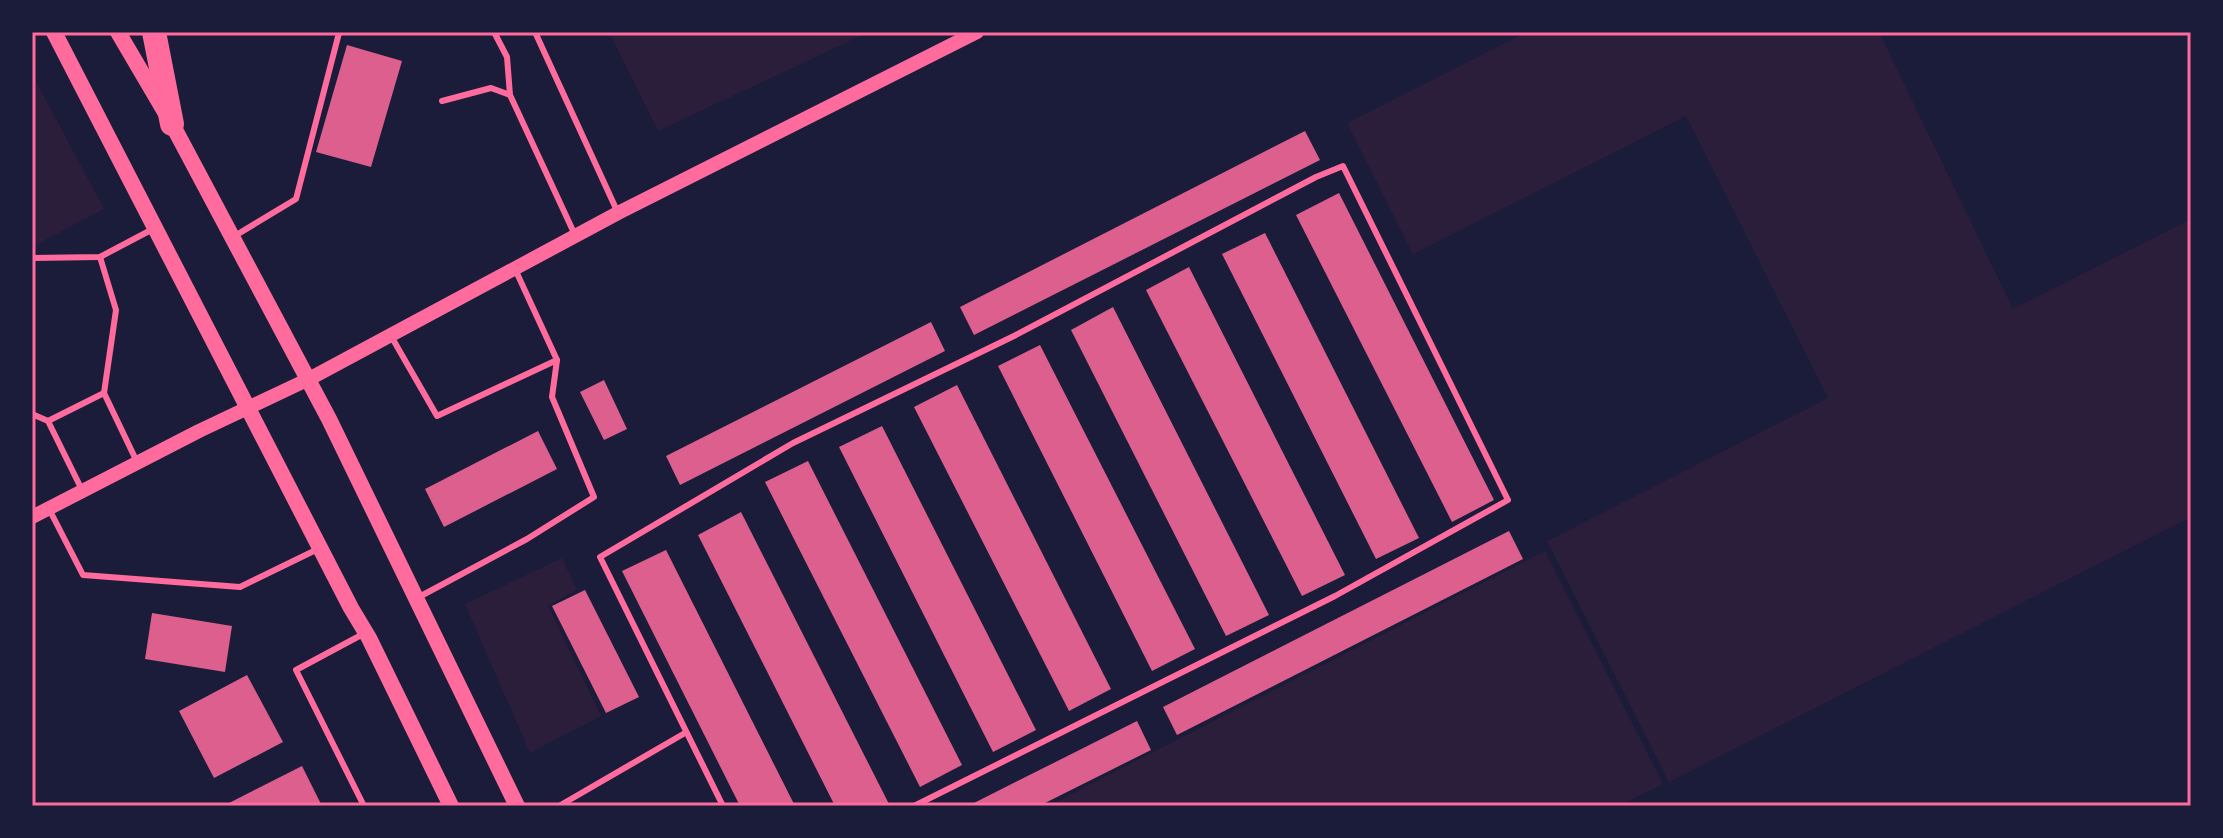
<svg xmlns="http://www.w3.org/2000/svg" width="2223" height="838" font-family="'Golos Text',sans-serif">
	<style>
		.green { fill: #2a1e3b }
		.building { fill: #dd5f8e }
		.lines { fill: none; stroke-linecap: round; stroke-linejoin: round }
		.service { stroke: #ff6b9d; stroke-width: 6 }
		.tertiary { stroke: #ff6b9d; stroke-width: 14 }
		.secondary { stroke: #ff6b9d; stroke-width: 16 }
		.motorway { stroke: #ff6b9d; stroke-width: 24 }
		.neatline { fill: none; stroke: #ff6b9d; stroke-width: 3 }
	</style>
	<rect width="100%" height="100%" fill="#1b1b3a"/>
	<g class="green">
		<path d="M609 32H869L658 131Z"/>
		<path d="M1527 32H1879L2013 309 2191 219V517L1669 782 1547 541 1828 398 1686 116 1413 254 1347 123Z"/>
		<path d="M32 74 104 209 32 247Z"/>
		<path d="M1545 551 1663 784 1618 806H1048Z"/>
		<path d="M562 558 577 590 548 606 601 716 530 753 465 604Z"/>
	</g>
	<g class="building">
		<path d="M347 45 402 61 371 167 316 152Z"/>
		<path d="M1305 131 1320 160 974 335 960 307Z"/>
		<path d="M1339 193 1494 500 1452 522 1296 215Z"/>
		<path d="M1265 233 1419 538 1376 559 1222 254Z"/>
		<path d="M1189 267 1345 575 1302 596 1146 290Z"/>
		<path d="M1113 307 1269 615 1226 636 1071 330Z"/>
		<path d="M931 322 945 351 680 485 666 456Z"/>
		<path d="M1040 345 1195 649 1152 671 998 366Z"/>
		<path d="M604 380 627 429 604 440 580 392Z"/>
		<path d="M957 385 1111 689 1069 711 914 407Z"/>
		<path d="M882 426 1036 730 993 752 839 447Z"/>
		<path d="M538 431 557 469 444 527 425 489Z"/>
		<path d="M808 461 962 765 920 787 765 482Z"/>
		<path d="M741 512 890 806H835L698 535Z"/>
		<path d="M1509 531 1523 559 1177 735 1163 707Z"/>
		<path d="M666 550 795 806H740L622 571Z"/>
		<path d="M585 590 639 697 606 713 552 606Z"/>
		<path d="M152 613 232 626 225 672 145 659Z"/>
		<path d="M247 675 283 742 214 778 179 711Z"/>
		<path d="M1137 721 1151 750 1039 806H968Z"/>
		<path d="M302 766 322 806H230L229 803Z"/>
	</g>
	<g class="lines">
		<g class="service">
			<path d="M494 32 507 57 510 95 575 235"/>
			<path d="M535 32 618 213"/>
			<path d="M442 101 491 88 510 95"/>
			<path d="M233 237 296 199 339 33 342 32"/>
			<path d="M32 258 100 257 153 229"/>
			<path d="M391 336 437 416 557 360"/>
			<path d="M104 393 137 462"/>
			<path d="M32 414 48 421 82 490"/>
			<path d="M48 421 104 393 116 310 100 257"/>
			<path d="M49 509 83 575 240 587 320 548"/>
			<path d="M419 597 527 539 594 497 552 397 557 360 515 269"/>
			<path d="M364 806 296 670 365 633"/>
			<path d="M559 806 685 733"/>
			<path d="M723 806 600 557 793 443 1014 336 1316 177 1343 166 1508 500 1335 596 914 806"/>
		</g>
		<path class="tertiary" d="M32 517 199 431 309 379 618 213 977 32"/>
		<g class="secondary">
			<path d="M54 32 351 608 369 638 451 806"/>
			<path d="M118 32 172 124 329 419 517 806"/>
		</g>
		<path class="motorway" d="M154 32 172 124"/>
	</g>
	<rect width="2223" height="838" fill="none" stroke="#1b1b3a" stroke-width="68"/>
	<rect x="34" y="34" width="2155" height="770" class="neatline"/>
</svg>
